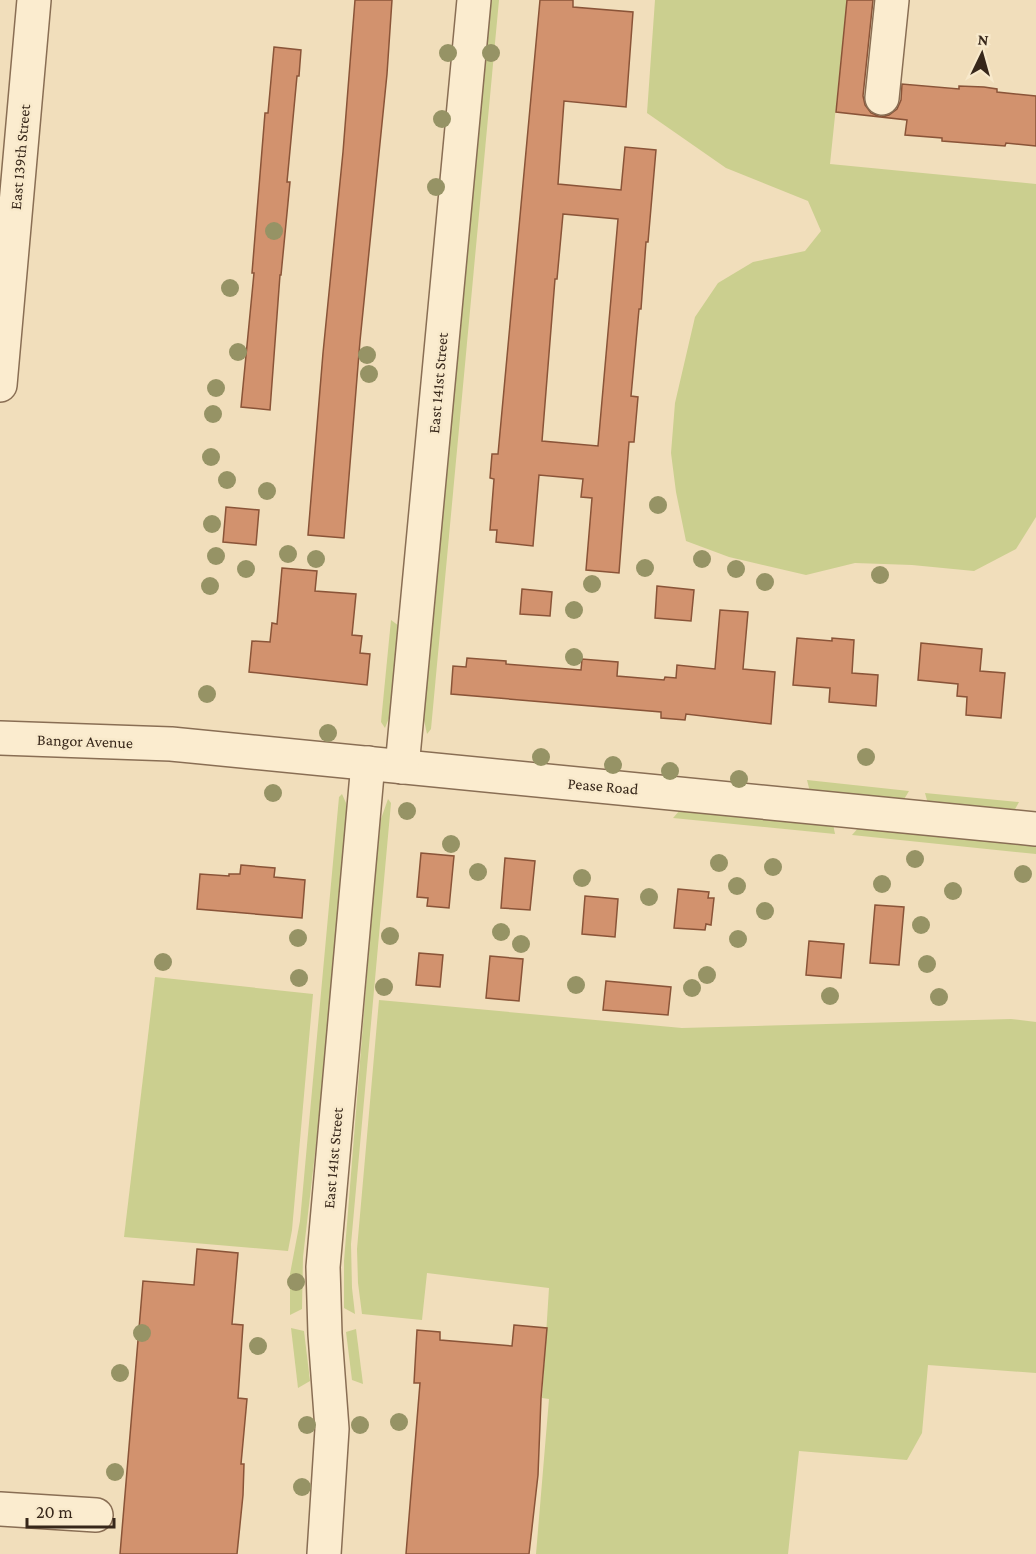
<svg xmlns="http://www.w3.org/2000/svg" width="1036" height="1554" font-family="'Crimson Pro',serif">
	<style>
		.green { fill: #cbcf8f }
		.building { fill: #d2926e; stroke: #8a5438; stroke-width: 1.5; fill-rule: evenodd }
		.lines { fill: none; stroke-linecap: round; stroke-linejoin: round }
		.minor-casing { stroke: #896e54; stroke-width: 36 }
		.minor { stroke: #fbeccf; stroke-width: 33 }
		.tree { fill: #969365 }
		.labels { text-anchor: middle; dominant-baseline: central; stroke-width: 5; stroke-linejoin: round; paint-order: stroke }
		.street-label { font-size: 16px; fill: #37271a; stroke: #f8e9cb }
	</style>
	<rect width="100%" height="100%" fill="#f1debb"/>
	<g class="green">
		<path d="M491 0H499L431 729 427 734 424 720V704Z"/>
		<path d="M655 0H847L830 164 1036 184V517L1016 549 974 571 912 565 855 563 806 575 729 557 686 541 676 492 671 453 675 403 695 317 718 283 753 262 805 251 821 231 808 201 726 168 647 113Z"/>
		<path d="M391 620 399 626 391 713 385 728 381 722Z"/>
		<path d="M807 780 909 791 903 801 810 792Z"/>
		<path d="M925 793 1019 802 1013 813 928 804Z"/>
		<path d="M342 794 346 803 348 816 320 1110 303 1257 302 1309 290 1315V1274L300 1221 339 797Z"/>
		<path d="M388 799 391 803 351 1244 352 1288 355 1314 344 1308V1261L375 875 381 819Z"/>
		<path d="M680 810 833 824 835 834 673 818Z"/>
		<path d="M859 827 1036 842V854L852 835Z"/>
		<path d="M155 977 313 994 292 1230 288 1251 124 1237Z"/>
		<path d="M379 1000 682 1028 1011 1019 1036 1022V1373L928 1365 922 1433 907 1460 799 1451 788 1554H536L549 1399 542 1398 549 1288 427 1273 422 1320 362 1314 358 1283 357 1249Z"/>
		<path d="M291 1328 304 1331 310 1381 298 1388Z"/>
		<path d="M356 1329 363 1384 352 1380 346 1332Z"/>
	</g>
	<g class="building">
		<path d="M355 0H392L387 74 360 341 344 538 308 535 323 353 343 152Z"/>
		<path d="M540 0H573V7L633 12 626 107 564 101 558 184 621 190 625 147 656 150 648 242H646L641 309H639L631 396 638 397 634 442H629L619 573 586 570 592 498 581 497 583 479 539 475 533 546 496 542 497 530H490L494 479 490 478 492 454H498ZM563 214 618 219 598 446 542 441 555 279H557Z"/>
		<path d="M847 0H873L863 96 865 105 871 113 881 117 889 115 897 109 901 100 902 84 959 89V86L984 87 997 89V92L1036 96V146L1006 143 1005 146 942 141V138L905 135 907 120 836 112Z"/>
		<path d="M274 47 301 50 299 76H297L287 182H290L281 275H280L270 410 241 407 254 273H252L265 113H268Z"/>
		<path d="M226 507 259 510 256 545 223 542Z"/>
		<path d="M282 568 317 571 315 591 356 594 352 635 362 636 360 653 370 654 367 685 249 672 252 641 270 642 272 623 277 624Z"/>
		<path d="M657 586 694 590 691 621 655 618Z"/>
		<path d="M522 589 552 592 550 616 520 614Z"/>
		<path d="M720 610 748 612 743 669 775 672 771 724 686 714 685 720 661 718V712L451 694 453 666 466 667 467 658 506 661V664L581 670 582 659 618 662 617 676 664 680 665 677 676 678 677 665 715 669Z"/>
		<path d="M797 638 832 641V638L854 640 852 673 878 675 876 706 829 702 830 688 793 685Z"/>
		<path d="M921 643 982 649 980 671 1005 673 1001 718 966 715 967 697 957 696 958 684 918 680Z"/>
		<path d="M421 853 454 856 449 908 427 906 428 898 417 897Z"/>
		<path d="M505 858 535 861 530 910 501 908Z"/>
		<path d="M241 865 275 868 274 877 305 880 302 918 197 909 200 874 229 876V874H240Z"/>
		<path d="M678 889 709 892 708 898H714L711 925 706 924 705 930 674 928Z"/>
		<path d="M585 896 618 899 615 937 582 934Z"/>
		<path d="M875 905 904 907 899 965 870 963Z"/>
		<path d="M809 941 844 944 841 978 806 975Z"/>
		<path d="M419 953 443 955 440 987 416 985Z"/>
		<path d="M490 956 523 959 519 1001 486 998Z"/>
		<path d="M606 981 671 987 668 1015 603 1010Z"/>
		<path d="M197 1249 238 1253 232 1324 243 1325 238 1398 247 1399 241 1464H244L243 1495 237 1554H120L143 1281 194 1285Z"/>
		<path d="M514 1325 547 1328 541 1398 538 1475 529 1554H406L420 1383H414L417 1330 440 1332V1340L512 1346Z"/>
	</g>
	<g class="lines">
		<defs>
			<g id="minor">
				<path d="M882 98 892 0"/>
				<path d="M0 385 34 0"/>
				<path d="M0 738 171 744 1036 829"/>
				<path d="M402 767 474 0"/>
				<path d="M0 1509 96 1515"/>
				<path d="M324 1554 332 1429 325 1334 323 1267 368 763"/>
			</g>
		</defs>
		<use href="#minor" class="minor-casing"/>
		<use href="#minor" class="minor"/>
	</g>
	<g class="tree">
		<circle cx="448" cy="53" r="9"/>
		<circle cx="491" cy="53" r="9"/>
		<circle cx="442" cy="119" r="9"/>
		<circle cx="436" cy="187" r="9"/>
		<circle cx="274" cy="231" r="9"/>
		<circle cx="230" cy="288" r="9"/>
		<circle cx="238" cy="352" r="9"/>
		<circle cx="367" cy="355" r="9"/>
		<circle cx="369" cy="374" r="9"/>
		<circle cx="216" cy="388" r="9"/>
		<circle cx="213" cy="414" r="9"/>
		<circle cx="211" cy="457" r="9"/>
		<circle cx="227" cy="480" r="9"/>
		<circle cx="267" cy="491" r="9"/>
		<circle cx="658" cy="505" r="9"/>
		<circle cx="212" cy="524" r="9"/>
		<circle cx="288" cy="554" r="9"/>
		<circle cx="216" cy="556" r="9"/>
		<circle cx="316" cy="559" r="9"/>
		<circle cx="702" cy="559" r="9"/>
		<circle cx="645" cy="568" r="9"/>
		<circle cx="246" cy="569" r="9"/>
		<circle cx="736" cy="569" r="9"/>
		<circle cx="880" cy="575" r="9"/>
		<circle cx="765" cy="582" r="9"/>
		<circle cx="592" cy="584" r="9"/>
		<circle cx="210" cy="586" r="9"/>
		<circle cx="574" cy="610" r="9"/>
		<circle cx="574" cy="657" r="9"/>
		<circle cx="207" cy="694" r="9"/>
		<circle cx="328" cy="733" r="9"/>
		<circle cx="541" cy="757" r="9"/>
		<circle cx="866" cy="757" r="9"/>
		<circle cx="613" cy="765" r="9"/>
		<circle cx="670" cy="771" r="9"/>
		<circle cx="739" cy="779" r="9"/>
		<circle cx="273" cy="793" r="9"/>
		<circle cx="407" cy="811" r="9"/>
		<circle cx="451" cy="844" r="9"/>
		<circle cx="915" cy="859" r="9"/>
		<circle cx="719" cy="863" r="9"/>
		<circle cx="773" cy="867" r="9"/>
		<circle cx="478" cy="872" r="9"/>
		<circle cx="1023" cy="874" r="9"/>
		<circle cx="582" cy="878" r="9"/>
		<circle cx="882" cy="884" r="9"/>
		<circle cx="737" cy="886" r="9"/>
		<circle cx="953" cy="891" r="9"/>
		<circle cx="649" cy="897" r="9"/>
		<circle cx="765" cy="911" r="9"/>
		<circle cx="921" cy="925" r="9"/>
		<circle cx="501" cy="932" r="9"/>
		<circle cx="390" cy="936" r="9"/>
		<circle cx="298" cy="938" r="9"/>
		<circle cx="738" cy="939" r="9"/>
		<circle cx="521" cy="944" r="9"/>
		<circle cx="163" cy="962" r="9"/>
		<circle cx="927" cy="964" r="9"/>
		<circle cx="707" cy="975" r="9"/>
		<circle cx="299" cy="978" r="9"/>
		<circle cx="576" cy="985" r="9"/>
		<circle cx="384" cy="987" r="9"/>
		<circle cx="692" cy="988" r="9"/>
		<circle cx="830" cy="996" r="9"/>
		<circle cx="939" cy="997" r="9"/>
		<circle cx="296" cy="1282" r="9"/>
		<circle cx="142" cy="1333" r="9"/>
		<circle cx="258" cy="1346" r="9"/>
		<circle cx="120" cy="1373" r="9"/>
		<circle cx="399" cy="1422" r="9"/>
		<circle cx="307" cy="1425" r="9"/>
		<circle cx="360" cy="1425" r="9"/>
		<circle cx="115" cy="1472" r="9"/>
		<circle cx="302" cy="1487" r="9"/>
	</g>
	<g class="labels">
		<g class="street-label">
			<text transform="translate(20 157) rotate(-85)">East 139th Street</text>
			<text transform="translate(438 383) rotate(-85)">East 141st Street</text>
			<text transform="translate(85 741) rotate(2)">Bangor Avenue</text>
			<text transform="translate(603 786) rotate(5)">Pease Road</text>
			<text transform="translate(333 1158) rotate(-85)">East 141st Street</text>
		</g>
	</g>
	<g transform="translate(982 54) rotate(5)" stroke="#f8e9cb" stroke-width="4.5" paint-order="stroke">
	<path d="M0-4.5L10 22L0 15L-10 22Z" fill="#37271a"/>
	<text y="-9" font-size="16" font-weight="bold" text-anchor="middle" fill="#37271a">N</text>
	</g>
	<path d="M27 1518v9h87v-9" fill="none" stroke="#37271a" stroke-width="3"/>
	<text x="36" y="1518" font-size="18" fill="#37271a" stroke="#f8e9cb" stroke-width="4.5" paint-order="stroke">20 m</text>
</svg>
